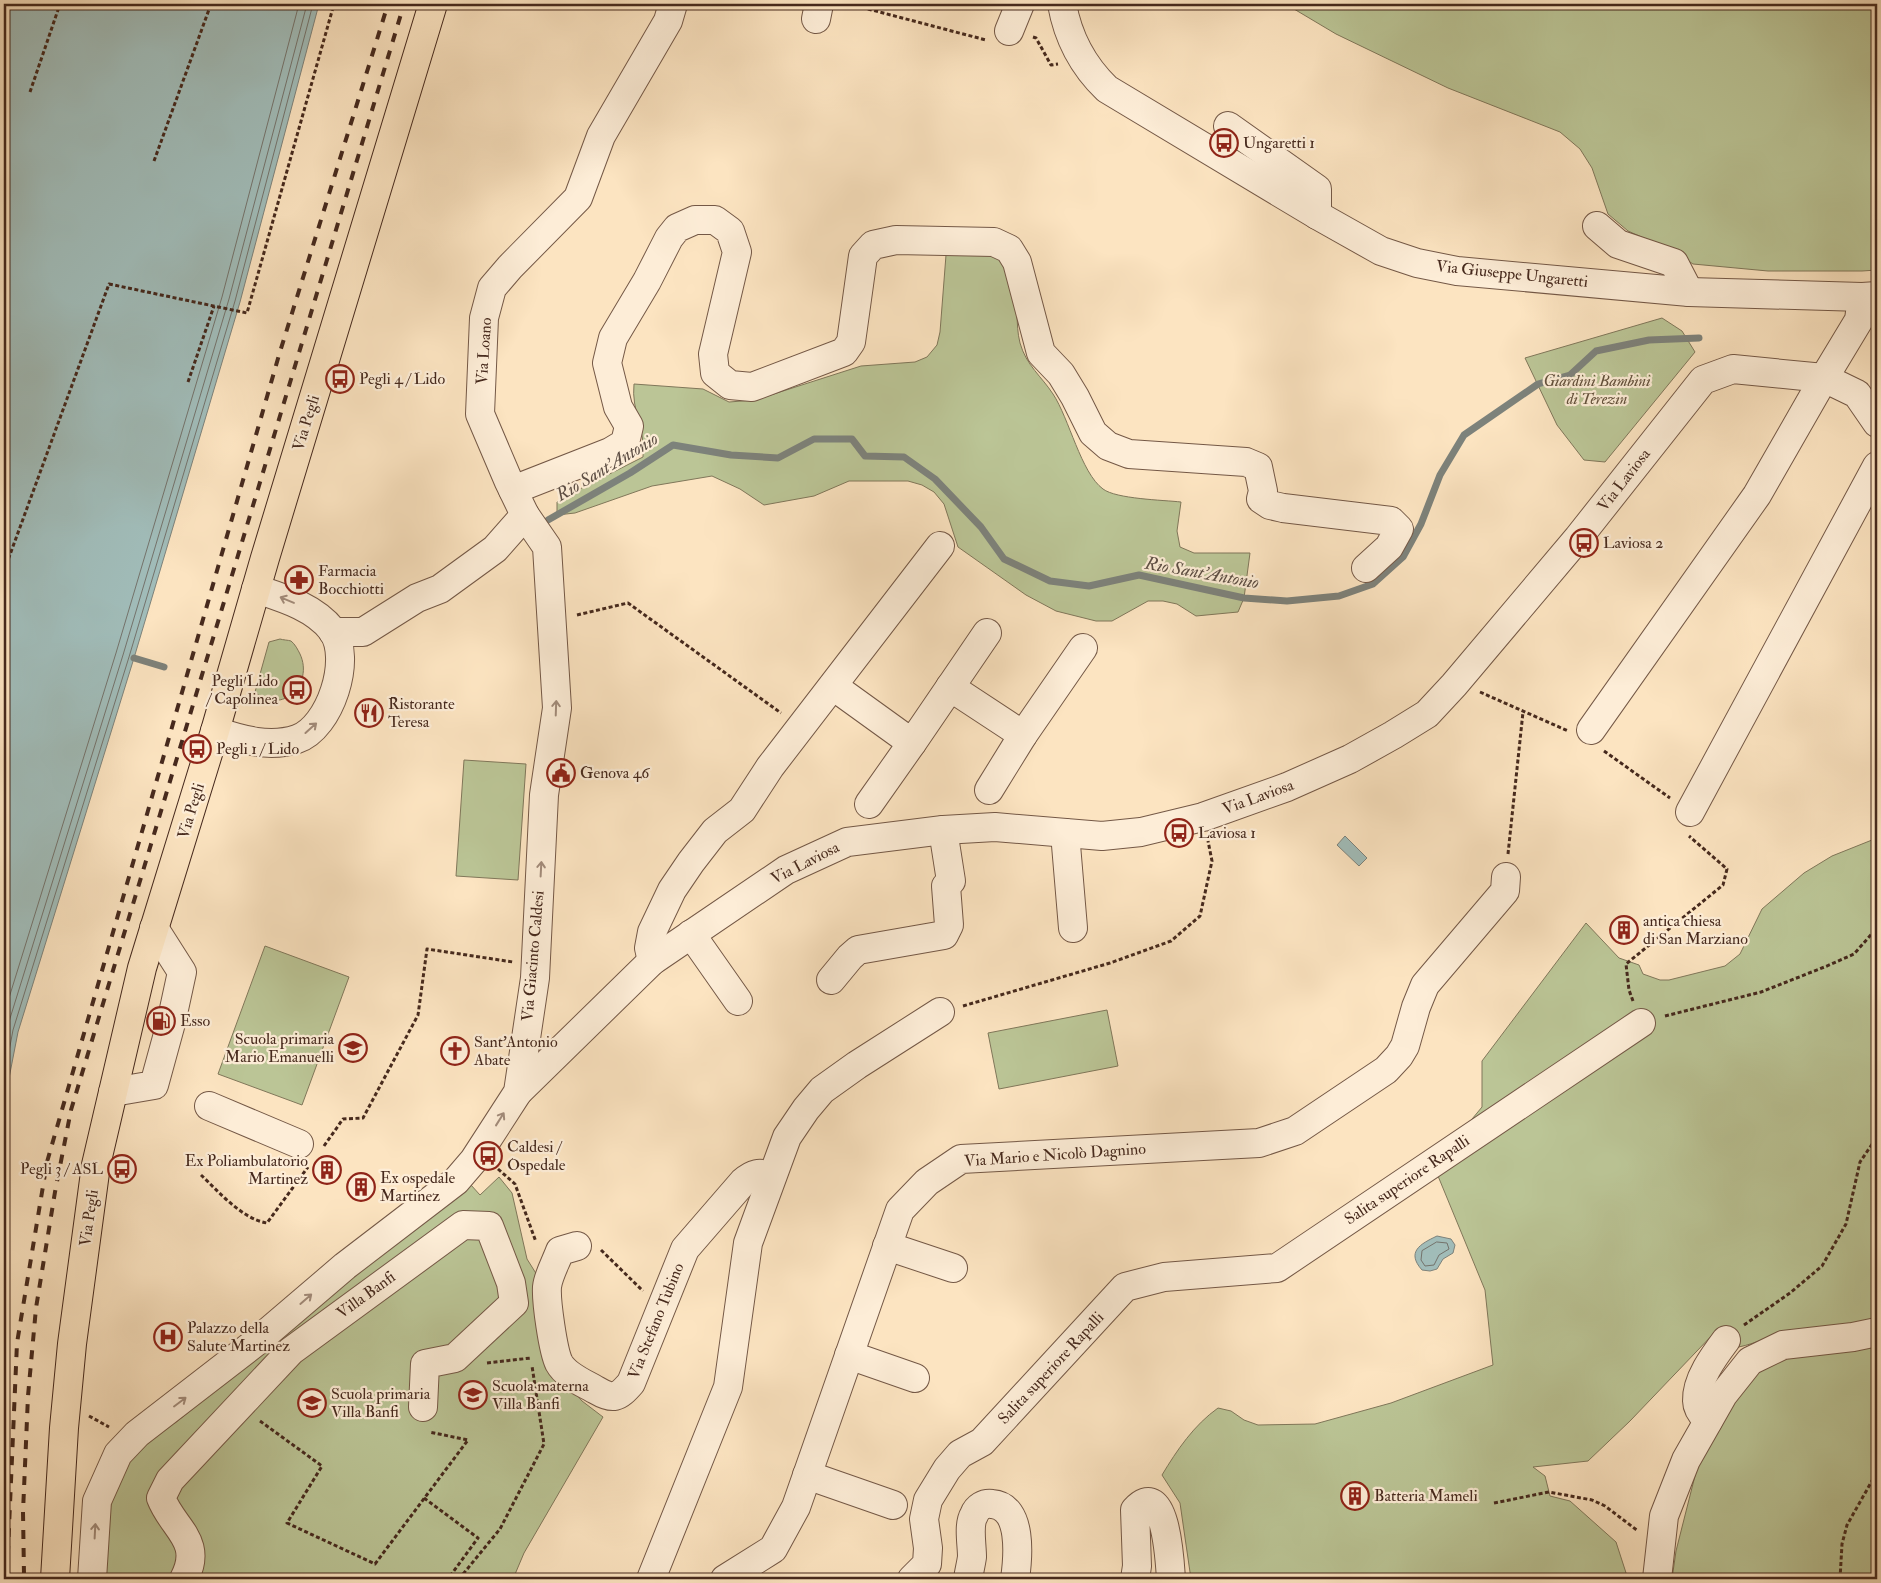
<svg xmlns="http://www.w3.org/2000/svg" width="1881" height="1583" font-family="'IM FELL Double Pica',serif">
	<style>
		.green { fill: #bbc596; stroke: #80775a }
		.water { fill: #a1bdba; stroke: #7d827b }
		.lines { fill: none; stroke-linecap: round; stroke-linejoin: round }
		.shore { stroke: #74736c; stroke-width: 1 }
		.stream { stroke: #7d827b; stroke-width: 7 }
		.minor-casing { stroke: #745846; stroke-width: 30 }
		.major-casing { stroke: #46291d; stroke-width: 30 }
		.path { stroke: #46291d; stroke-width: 3; stroke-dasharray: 4 2.5; stroke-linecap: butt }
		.minor { stroke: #fdedd7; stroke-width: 28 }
		.major { stroke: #fce4c1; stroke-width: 28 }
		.rail { stroke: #46291d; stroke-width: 4; stroke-dasharray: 9 9; stroke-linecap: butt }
		.oneway { stroke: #a28b7a }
		.labels { text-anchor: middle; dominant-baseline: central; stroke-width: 4.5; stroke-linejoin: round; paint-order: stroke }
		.poi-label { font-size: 16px; fill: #46291d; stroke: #fdedd7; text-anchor: start }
		.street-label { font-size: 16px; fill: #46291d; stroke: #fdedd7 }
		.park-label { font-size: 16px; font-style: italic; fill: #63503b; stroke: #fdedd7 }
		.water-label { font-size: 18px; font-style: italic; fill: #5d4e44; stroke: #fdedd7 }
	</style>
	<rect width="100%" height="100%" fill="#fce4c1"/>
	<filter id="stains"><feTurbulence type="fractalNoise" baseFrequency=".004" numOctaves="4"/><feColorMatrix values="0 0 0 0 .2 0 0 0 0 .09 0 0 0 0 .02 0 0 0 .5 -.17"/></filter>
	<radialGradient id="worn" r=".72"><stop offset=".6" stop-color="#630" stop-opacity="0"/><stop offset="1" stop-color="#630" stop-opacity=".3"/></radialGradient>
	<g class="green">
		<path d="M1296 4H1877V270L1862 271H1768L1693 264 1673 251 1628 231 1608 214 1592 168 1580 149 1560 132 1448 88 1336 34 1294 9Z"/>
		<path d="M946 255H991L1005 261C1008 268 1012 275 1014 283 1019 302 1015 324 1020 343 1026 365 1042 377 1053 394 1069 418 1081 473 1103 489 1116 499 1163 500 1181 502L1177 531 1180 547 1194 553H1250L1244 598 1238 612 1196 616 1177 604 1163 601H1148L1112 621H1096L1056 611 1026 595 958 547 944 504 934 492 922 485 908 481H849L814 496 764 505 740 489 712 476 652 486 575 513 557 515V502L570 494 643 457C646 430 631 411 634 384L703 389 729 402 755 400 861 366 915 362 927 357 937 345 940 332Z"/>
		<path d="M1662 318 1682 331 1695 352 1605 462 1584 460 1557 425 1525 358Z"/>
		<path d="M280 639C283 640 288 640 291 641 295 644 298 650 300 654 314 684 282 716 255 692L269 642Z"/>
		<path d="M464 760 526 764 518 880 456 876Z"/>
		<path d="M1877 838V1320C1847 1333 1816 1326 1785 1333 1766 1337 1751 1346 1732 1348L1718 1329 1630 1421 1588 1461 1533 1467 1545 1476 1550 1496 1570 1501 1616 1542 1628 1579H1191L1180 1503 1162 1475C1177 1450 1194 1425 1218 1408L1231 1411 1244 1420 1258 1425 1315 1424 1391 1403 1493 1365 1485 1290 1431 1159 1453 1142 1482 1107V1061L1586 923 1619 958 1639 965 1643 974 1660 980H1669L1725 966 1740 954 1762 909 1804 873 1832 856Z"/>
		<path d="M265 946 349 977 302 1105 218 1074Z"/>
		<path d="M1107 1010 1118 1066 999 1089 988 1033Z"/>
		<path d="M499 1177 512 1193 527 1259 537 1275 555 1371 582 1401 603 1417 524 1553 513 1579H101L103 1516 119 1475 138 1450 163 1424 175 1423 260 1354 312 1309 471 1185 480 1195Z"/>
		<path d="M1877 1345V1579H1672L1676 1551 1699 1460 1724 1413 1758 1369 1786 1356Z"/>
	</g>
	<g class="water">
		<path d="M4 4H319L240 302 134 658 18 1032 4 1104Z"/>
		<path d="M1345 836 1367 858 1359 866 1337 845Z"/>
		<path d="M1437 1236 1451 1239 1455 1245 1453 1253 1443 1259 1437 1269 1430 1271 1422 1270C1406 1252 1420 1244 1437 1236Z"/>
	</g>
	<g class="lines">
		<g class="shore">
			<path d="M4 1014 116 653 222 297 299 4"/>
			<path d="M4 1046 7 1028 123 655 229 299 307 4"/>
			<path d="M4 1078 13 1030 129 657 235 301 313 4"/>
			<path d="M1437 1242 1447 1243 1449 1249 1439 1255 1434 1265 1425 1266 1421 1260 1422 1251Z"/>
		</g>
		<g class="stream">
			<path d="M548 520 630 473 673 445 731 455 778 458 814 439H852L865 456 904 457 935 479 981 527 1004 559 1050 581 1089 586 1139 575 1244 598 1287 601 1339 596 1373 584 1403 557 1421 524 1440 475 1464 435 1538 384 1570 375 1596 351 1649 340 1699 338"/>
			<path d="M134 658 164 667"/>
		</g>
		<defs>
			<g id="minor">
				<path d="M1062 4C1068 38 1082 65 1107 89L1317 215 1381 251 1417 263 1457 271 1689 292 1862 297 1877 296"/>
				<path d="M816 19 819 4"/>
				<path d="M1009 31 1020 4"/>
				<path d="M1228 126 1317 189V215"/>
				<path d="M1597 226 1618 244 1674 263 1689 292"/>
				<path d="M513 490 610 452 625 443 629 426 618 407 607 363 613 338 647 281 669 238 677 228 695 220H715L730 231 737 252 713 354 715 373 730 385 752 387 844 352 851 342 863 256 873 245 896 240 994 242 1009 249 1017 262 1041 353 1061 374 1075 397 1093 433 1108 446 1129 454 1246 462 1258 467 1263 491 1261 499 1270 505 1283 508 1391 521 1399 529 1389 547 1366 568"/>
				<path d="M333 632H363L417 598 440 589 495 549 525 515"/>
				<path d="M833 686 912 743 987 633"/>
				<path d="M950 687 1023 735"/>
				<path d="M1591 730 1757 495 1824 378 1859 320 1862 297"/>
				<path d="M215 731C242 740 270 748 297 739 330 728 353 658 332 630 314 607 283 598 256 589"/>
				<path d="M989 790 1023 735 1083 648"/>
				<path d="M869 804 912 743"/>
				<path d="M1690 812 1877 466"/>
				<path d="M1065 833 1073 928"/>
				<path d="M691 934 738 1001"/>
				<path d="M652 961 649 948 652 932 672 890 691 862 715 831 742 810 770 767 940 546"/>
				<path d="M831 980 850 957 858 950 944 935 949 925 946 886 951 881 943 830"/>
				<path d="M113 1092 154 1085 171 1023 182 972 154 928"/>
				<path d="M518 1092 652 961 786 870 847 842 943 830 995 827 1102 836 1141 832 1203 817 1287 787 1350 759 1393 735 1427 714 1454 685 1578 538 1703 380 1733 369 1824 378 1857 394 1877 423"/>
				<path d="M209 1106 299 1144"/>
				<path d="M577 1246 560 1251C556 1262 548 1276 547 1287 546 1301 553 1351 559 1363 566 1376 584 1383 596 1390 613 1400 618 1398 631 1383L685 1249 743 1182C753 1173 759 1172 772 1176"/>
				<path d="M887 1246 953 1268"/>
				<path d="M849 1355 915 1378"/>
				<path d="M1708 1421C1703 1416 1697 1409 1697 1401 1696 1380 1714 1356 1726 1340"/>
				<path d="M807 1475 893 1505"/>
				<path d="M92 1579 97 1501 118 1454 137 1434 256 1342 345 1266 456 1181 474 1160 518 1092 535 978 544 795 557 708 547 547 525 515 509 482 480 414 484 318 492 288 510 267 578 198 601 136 668 21 673 4"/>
				<path d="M184 1579C204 1541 173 1529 161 1498L170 1480 291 1351 463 1225 489 1226 511 1283 514 1303 455 1358 425 1364 423 1407"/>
				<path d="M651 1579 728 1387 748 1243 787 1137 806 1109 822 1090 857 1065 940 1012"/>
				<path d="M725 1579 773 1549 796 1507 900 1210 927 1182 961 1159 1259 1143 1295 1131 1386 1070 1399 1056 1405 1046 1416 1007 1425 985 1505 891 1506 877"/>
				<path d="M912 1579 927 1564 928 1548 924 1519 928 1500 947 1469 960 1454 982 1442 1125 1287 1164 1277 1277 1268 1641 1023"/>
				<path d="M968 1579C969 1572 971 1564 972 1557 972 1544 968 1525 974 1515 977 1507 984 1503 992 1504 1023 1506 1018 1558 1015 1579"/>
				<path d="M1135 1579 1137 1566 1135 1510C1166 1475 1170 1565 1171 1579"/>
				<path d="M1657 1579 1664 1516 1686 1460 1723 1395 1750 1361 1783 1345 1853 1337 1877 1332"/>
			</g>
			<path id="major" d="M55 1579 64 1428 72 1344 96 1165 142 968 215 731 265 558 433 4"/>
		</defs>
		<use href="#minor" class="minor-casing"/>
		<use href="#major" class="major-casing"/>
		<g class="path">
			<path d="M849 4 986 40"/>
			<path d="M1033 37 1036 38 1051 65 1058 64"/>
			<path d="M30 92 60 4"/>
			<path d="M154 161 211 4"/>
			<path d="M188 382 214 306"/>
			<path d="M4 571 109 284 247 313 334 4"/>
			<path d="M577 615 628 603 781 713"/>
			<path d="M1480 692 1568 731"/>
			<path d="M1604 751 1670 798"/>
			<path d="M1508 854 1523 712"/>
			<path d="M1633 1001 1629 990 1626 964 1723 885 1727 869 1689 836"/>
			<path d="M963 1006 1110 963 1171 941 1200 916 1212 861 1208 841"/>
			<path d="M1665 1016 1761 992 1827 966 1854 954 1877 928"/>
			<path d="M324 1146 343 1119 363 1118 418 1015 427 949 513 962"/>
			<path d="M498 1169 515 1184 536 1242"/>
			<path d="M201 1175C218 1191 242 1219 267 1223L308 1167"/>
			<path d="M601 1250 643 1291"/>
			<path d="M1744 1325 1790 1293 1822 1266 1846 1224 1860 1162 1877 1137"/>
			<path d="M487 1363 531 1358"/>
			<path d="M89 1416 109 1427"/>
			<path d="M260 1421 322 1466 287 1523 375 1564 468 1440 429 1432"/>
			<path d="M424 1498 478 1538 448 1579"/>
			<path d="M1494 1503 1549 1492 1592 1500 1605 1506 1638 1531"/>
			<path d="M459 1579 500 1529 544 1444 532 1366"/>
			<path d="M1840 1579 1842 1544 1847 1525 1877 1472"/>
		</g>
		<use href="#minor" class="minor"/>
		<use href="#major" class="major"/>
		<g class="rail">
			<path d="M7 1573 17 1343 47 1162 279 355 388 4"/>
			<path d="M24 1575 23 1512 28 1396 36 1308 55 1192 71 1110 404 4"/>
		</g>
	</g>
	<defs><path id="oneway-shaft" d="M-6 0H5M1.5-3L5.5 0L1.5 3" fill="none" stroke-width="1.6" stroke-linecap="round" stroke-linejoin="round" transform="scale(1.25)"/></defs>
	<g class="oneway">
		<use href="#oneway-shaft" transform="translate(287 600) rotate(-157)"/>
		<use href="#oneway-shaft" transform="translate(556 708) rotate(-88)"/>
		<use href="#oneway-shaft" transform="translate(311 728) rotate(-42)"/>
		<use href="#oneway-shaft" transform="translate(541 869) rotate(-87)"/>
		<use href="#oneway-shaft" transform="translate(500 1119) rotate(-58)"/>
		<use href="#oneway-shaft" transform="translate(306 1299) rotate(-41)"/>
		<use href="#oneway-shaft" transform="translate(180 1402) rotate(-37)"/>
		<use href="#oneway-shaft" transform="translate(95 1531) rotate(-87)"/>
	</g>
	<defs>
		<symbol id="bus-ring" viewBox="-11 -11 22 22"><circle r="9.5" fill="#fdedd7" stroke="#8f2418" stroke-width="1.5"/><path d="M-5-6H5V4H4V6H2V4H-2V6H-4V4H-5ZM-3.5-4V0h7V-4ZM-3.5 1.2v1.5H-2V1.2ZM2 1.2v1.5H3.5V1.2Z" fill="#8f2418"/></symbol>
		<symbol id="pharmacy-ring" viewBox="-11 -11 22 22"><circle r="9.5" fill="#fdedd7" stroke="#8f2418" stroke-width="1.5"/><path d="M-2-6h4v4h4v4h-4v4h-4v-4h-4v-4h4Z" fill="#8f2418"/></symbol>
		<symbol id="restaurant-ring" viewBox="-11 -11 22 22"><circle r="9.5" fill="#fdedd7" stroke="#8f2418" stroke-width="1.5"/><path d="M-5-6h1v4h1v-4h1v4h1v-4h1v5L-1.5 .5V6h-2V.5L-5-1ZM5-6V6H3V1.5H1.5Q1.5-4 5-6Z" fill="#8f2418"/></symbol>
		<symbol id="civic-ring" viewBox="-11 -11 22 22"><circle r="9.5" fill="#fdedd7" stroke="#8f2418" stroke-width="1.5"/><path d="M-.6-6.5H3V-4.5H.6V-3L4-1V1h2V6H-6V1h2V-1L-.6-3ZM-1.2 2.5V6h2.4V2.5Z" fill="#8f2418"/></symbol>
		<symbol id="building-ring" viewBox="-11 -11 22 22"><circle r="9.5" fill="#fdedd7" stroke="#8f2418" stroke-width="1.5"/><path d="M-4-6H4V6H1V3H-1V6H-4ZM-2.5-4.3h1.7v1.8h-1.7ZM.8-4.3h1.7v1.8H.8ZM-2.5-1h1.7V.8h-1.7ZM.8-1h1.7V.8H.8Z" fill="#8f2418"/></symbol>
		<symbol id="fuel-ring" viewBox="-11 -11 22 22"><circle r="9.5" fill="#fdedd7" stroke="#8f2418" stroke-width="1.5"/><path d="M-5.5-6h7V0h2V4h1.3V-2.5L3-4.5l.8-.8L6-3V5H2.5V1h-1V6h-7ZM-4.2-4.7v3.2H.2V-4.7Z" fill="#8f2418"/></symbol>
		<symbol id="school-ring" viewBox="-11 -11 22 22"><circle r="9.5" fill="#fdedd7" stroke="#8f2418" stroke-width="1.5"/><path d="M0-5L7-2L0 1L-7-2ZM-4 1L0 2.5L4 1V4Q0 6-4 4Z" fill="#8f2418"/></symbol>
		<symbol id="church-ring" viewBox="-11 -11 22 22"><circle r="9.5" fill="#fdedd7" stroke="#8f2418" stroke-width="1.5"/><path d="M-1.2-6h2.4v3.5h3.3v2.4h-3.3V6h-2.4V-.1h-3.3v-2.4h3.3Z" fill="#8f2418"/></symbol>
		<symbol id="hospital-ring" viewBox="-11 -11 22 22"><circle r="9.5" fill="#fdedd7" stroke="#8f2418" stroke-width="1.5"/><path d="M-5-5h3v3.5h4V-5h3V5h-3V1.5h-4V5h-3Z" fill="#8f2418"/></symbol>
	</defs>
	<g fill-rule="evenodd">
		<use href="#bus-ring" x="1208" y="127" width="32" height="32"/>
		<use href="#bus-ring" x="324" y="363" width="32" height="32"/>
		<use href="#bus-ring" x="1568" y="527" width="32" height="32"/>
		<use href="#pharmacy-ring" x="283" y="564" width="32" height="32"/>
		<use href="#bus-ring" x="281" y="674" width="32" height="32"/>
		<use href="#restaurant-ring" x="353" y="697" width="32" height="32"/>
		<use href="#bus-ring" x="181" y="733" width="32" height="32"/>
		<use href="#civic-ring" x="545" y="757" width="32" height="32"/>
		<use href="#bus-ring" x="1163" y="817" width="32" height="32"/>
		<use href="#building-ring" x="1608" y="914" width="32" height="32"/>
		<use href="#fuel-ring" x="145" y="1005" width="32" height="32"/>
		<use href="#school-ring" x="337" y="1032" width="32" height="32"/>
		<use href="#church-ring" x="439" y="1035" width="32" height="32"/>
		<use href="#bus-ring" x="472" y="1140" width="32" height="32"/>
		<use href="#bus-ring" x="106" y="1153" width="32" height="32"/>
		<use href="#building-ring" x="311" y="1154" width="32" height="32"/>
		<use href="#building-ring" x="345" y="1171" width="32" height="32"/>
		<use href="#hospital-ring" x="152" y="1321" width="32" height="32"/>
		<use href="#school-ring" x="457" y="1379" width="32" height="32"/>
		<use href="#school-ring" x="296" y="1387" width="32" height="32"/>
		<use href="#building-ring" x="1339" y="1480" width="32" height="32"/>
	</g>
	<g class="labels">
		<g class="poi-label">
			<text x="1243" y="143">Ungaretti 1</text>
			<text x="359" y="379">Pegli 4 / Lido</text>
			<text x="1603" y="543">Laviosa 2</text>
			<text x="318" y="571">Farmacia<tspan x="318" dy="18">Bocchiotti</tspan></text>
			<text x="278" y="681" text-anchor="end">Pegli Lido<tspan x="278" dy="18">/ Capolinea</tspan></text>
			<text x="388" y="704">Ristorante<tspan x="388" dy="18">Teresa</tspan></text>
			<text x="216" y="749">Pegli 1 / Lido</text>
			<text x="580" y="773">Genova 46</text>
			<text x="1198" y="833">Laviosa 1</text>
			<text x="1643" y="921">antica chiesa<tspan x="1643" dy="18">di San Marziano</tspan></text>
			<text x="180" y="1021">Esso</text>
			<text x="334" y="1039" text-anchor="end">Scuola primaria<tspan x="334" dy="18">Mario Emanuelli</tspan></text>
			<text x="474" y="1042">Sant'Antonio<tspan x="474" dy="18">Abate</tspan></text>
			<text x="507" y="1147">Caldesi /<tspan x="507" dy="18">Ospedale</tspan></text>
			<text x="308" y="1161" text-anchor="end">Ex Poliambulatorio<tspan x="308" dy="18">Martinez</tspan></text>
			<text x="103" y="1169" text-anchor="end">Pegli 3 / ASL</text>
			<text x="380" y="1178">Ex ospedale<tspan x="380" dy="18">Martinez</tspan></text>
			<text x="187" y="1328">Palazzo della<tspan x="187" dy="18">Salute Martinez</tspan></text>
			<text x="492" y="1386">Scuola materna<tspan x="492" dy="18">Villa Banfi</tspan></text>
			<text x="331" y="1394">Scuola primaria<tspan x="331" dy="18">Villa Banfi</tspan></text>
			<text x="1374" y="1496">Batteria Mameli</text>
		</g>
		<g class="street-label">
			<text transform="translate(1512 274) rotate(6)">Via Giuseppe Ungaretti</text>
			<text transform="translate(484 351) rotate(-86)">Via Loano</text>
			<text transform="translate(306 423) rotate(-73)">Via Pegli</text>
			<text transform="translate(1624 480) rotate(-52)">Via Laviosa</text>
			<text transform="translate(1258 797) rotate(-20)">Via Laviosa</text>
			<text transform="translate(191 811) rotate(-73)">Via Pegli</text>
			<text transform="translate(805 863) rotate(-27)">Via Laviosa</text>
			<text transform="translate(533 956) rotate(-85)">Via Giacinto Caldesi</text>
			<text transform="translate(1055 1155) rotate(-4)">Via Mario e Nicolò Dagnino</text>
			<text transform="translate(1407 1180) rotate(-34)">Salita superiore Rapalli</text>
			<text transform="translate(89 1218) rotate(-82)">Via Pegli</text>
			<text transform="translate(366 1295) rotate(-36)">Villa Banfi</text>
			<text transform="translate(656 1321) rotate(-68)">Via Stefano Tubino</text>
			<text transform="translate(1051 1368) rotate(-47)">Salita superiore Rapalli</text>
		</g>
		<g class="park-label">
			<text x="1597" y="381">Giardini Bambini<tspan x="1597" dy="18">di Terezin</tspan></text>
		</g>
		<g class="water-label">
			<text transform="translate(607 467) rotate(-31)">Rio Sant'Antonio</text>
			<text transform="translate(1202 573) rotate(10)">Rio Sant'Antonio</text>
		</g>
	</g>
	<rect width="1881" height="1583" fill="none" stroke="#fce4c1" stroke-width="20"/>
	<rect x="5" y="5" width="1871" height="1573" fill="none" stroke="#46291d" stroke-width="2.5"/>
	<rect x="10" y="10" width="1861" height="1563" fill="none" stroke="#46291d"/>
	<rect width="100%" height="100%" filter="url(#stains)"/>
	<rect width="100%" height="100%" fill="url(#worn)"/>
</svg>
